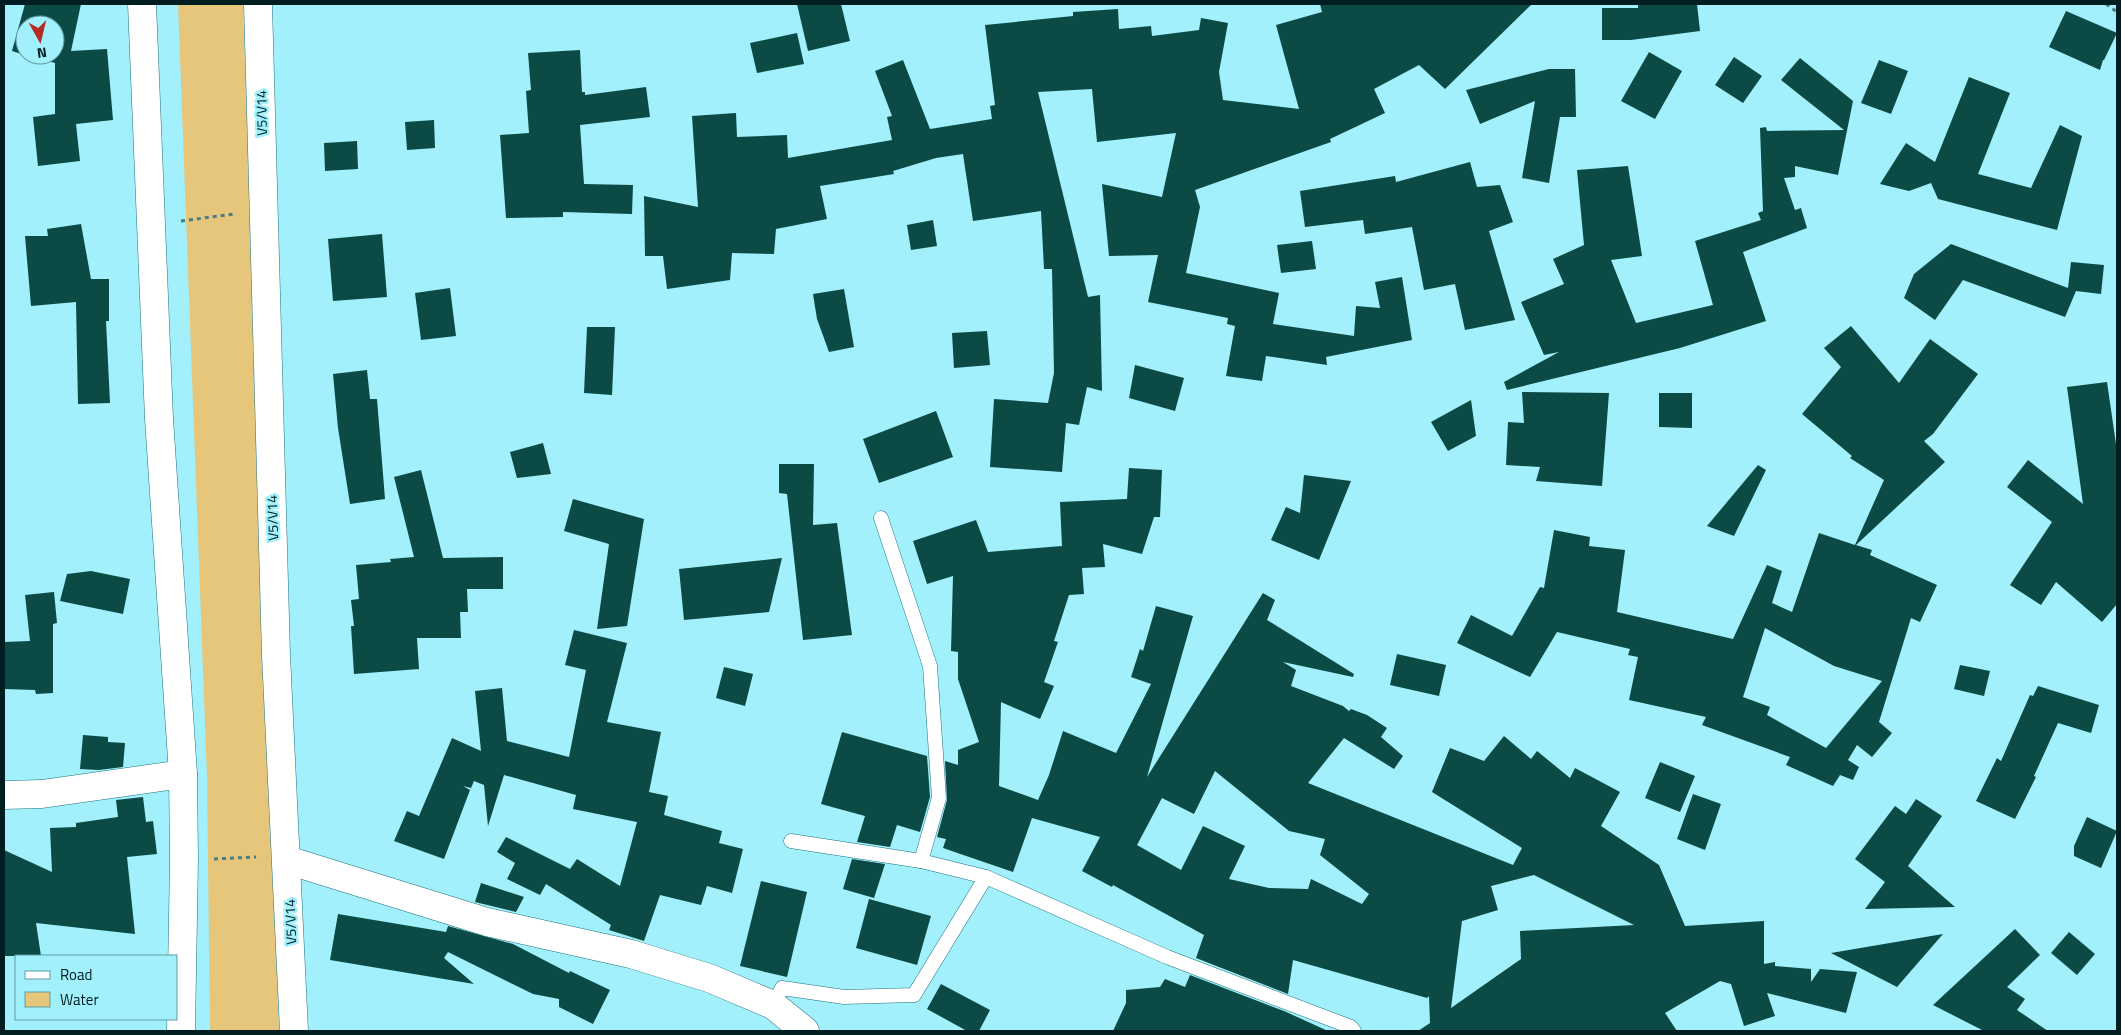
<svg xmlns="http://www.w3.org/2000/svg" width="2121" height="1035" font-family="'Titillium Web',sans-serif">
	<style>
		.water { fill: #e5c67b }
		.building { fill: #0b4a45; fill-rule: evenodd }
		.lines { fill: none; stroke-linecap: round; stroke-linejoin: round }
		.lane-casing { stroke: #1e737e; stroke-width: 15 }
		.street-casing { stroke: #1e737e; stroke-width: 29 }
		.secondary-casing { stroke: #1e737e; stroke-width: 29 }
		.path { stroke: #497d84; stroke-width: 3; stroke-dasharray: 4 4; stroke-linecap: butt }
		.lane { stroke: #fff; stroke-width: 14 }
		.street { stroke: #fff; stroke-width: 28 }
		.secondary { stroke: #fff; stroke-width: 28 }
		.labels { text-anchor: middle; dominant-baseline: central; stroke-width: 5; stroke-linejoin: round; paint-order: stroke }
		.street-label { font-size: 14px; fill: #001d21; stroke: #a1f0fc }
	</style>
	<rect width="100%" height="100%" fill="#a1f0fc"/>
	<path class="water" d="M178 4H243L279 1031H210L207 777Z"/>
	<g class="building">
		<path d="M25 4H81L71 51 107 49 113 120 76 124 80 161 38 166 33 117 55 114V63L26 55H55V25H25V55L12 51Z"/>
		<path d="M797 4H841L850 41 808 51Z"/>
		<path d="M1320 4H1532L1445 89 1419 65 1374 89 1385 113 1330 139 1331 142 1195 190 1200 207 1186 273 1279 293 1273 324 1354 336 1356 306 1380 308 1375 282 1402 277 1412 340 1326 357 1327 365 1266 356 1262 381 1226 376 1235 326 1227 324 1228 318 1148 302 1158 255 1109 256 1102 184 1162 197 1176 133 1097 142 1092 89 1038 92 1088 297 1100 295 1102 391 1087 387 1079 425 1066 423 1062 472 990 467 994 399 1048 403 1054 373 1052 269H1044L1041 211 973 221 963 154 936 158 893 171 894 174 820 186 827 219 776 229 774 254 732 253 730 280 667 289 663 256H645L644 196 698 207 692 116 736 113 737 137 787 135 788 158 892 140 887 117 892 116 875 71 903 60 930 129 992 119 990 106 995 105 985 25 1073 16V12L1118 9 1119 29 1151 26 1152 36 1199 30 1201 18 1228 23 1219 72 1223 100 1299 109 1276 25 1322 12Z"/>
		<path d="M1638 4H1697L1700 31 1631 40H1602V8H1638Z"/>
		<path d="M2066 11 2117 33 2104 60H2103L2100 70 2049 47Z"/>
		<path d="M797 33 804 64 757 73 750 43Z"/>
		<path d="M580 50 582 92H585V95L646 87 650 117 580 125 584 184 633 185 632 214 563 212V217L506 218 500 135 529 133 526 91 531 90 528 53Z"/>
		<path d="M1649 52 1682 71 1655 119 1621 101Z"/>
		<path d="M1734 57 1762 76 1743 103 1715 85Z"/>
		<path d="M1800 58 1853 101 1838 175 1795 166V177L1784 178 1795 210 1801 208 1807 228 1743 252 1766 321 1680 348 1507 390 1504 382 1559 352 1544 355 1521 302 1564 284 1553 259 1584 245 1577 170 1628 166 1642 256 1611 260 1636 323 1713 305 1695 241 1761 220 1758 213 1763 211 1760 128 1766 127 1767 131 1844 130 1781 80Z"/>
		<path d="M1879 60 1908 71 1891 114 1861 103Z"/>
		<path d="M1549 69H1575L1576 117H1560L1549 183 1522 178 1535 101 1480 124 1466 90Z"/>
		<path d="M1969 77 2010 93 1978 174 2031 188 2060 125 2082 136 2057 230 1938 199 1931 183 1909 191 1880 184 1906 143 1935 162Z"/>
		<path d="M434 120 435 148 407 150 405 122Z"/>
		<path d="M357 141 358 169 325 171 324 143Z"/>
		<path d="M1470 162 1477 187 1500 185 1513 222 1489 231 1515 320 1465 330 1455 284 1424 290 1412 227 1365 234 1363 220 1305 227 1300 191 1395 176 1396 182Z"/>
		<path d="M933 220 937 246 911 250 907 225Z"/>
		<path d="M81 224 91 279H109V321H106L110 403 78 404 76 302 31 306 25 236H48L47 229Z"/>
		<path d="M382 234 387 297 333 301 328 239Z"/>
		<path d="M1312 241 1316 269 1281 273 1277 245Z"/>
		<path d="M1951 244 2068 288 2071 262 2104 265 2101 294 2076 291 2065 317 1963 280 1935 320 1904 298 1914 274Z"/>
		<path d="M450 288 456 336 421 340 415 293Z"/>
		<path d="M844 289 854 347 829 352 817 319 813 294Z"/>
		<path d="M1851 326 1899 383 1930 339 1978 374 1933 434 1924 441 1945 462 1856 545 1872 550 1870 555 1937 585 1920 622 1911 618 1879 722 1892 733 1872 757 1857 745 1848 760 1859 767 1853 780 1840 775 1833 786 1786 765 1790 757 1702 725 1706 717 1629 700 1638 657 1628 655 1630 649 1557 632 1530 677 1457 643 1471 615 1512 636 1540 587 1544 588 1554 530 1590 537 1589 546 1625 550 1617 612 1733 639 1767 565 1782 571 1772 603 1792 612 1819 533 1855 545 1884 480 1850 458 1852 456 1802 414 1841 367 1824 348ZM1765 628 1834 666 1882 681 1826 748 1767 715 1770 707 1743 697Z"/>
		<path d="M587 327H615L612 395 584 393Z"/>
		<path d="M987 331 990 365 954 368 952 333Z"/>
		<path d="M1135 365 1184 378 1175 411 1129 398Z"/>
		<path d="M367 370 370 399H377L385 499 350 504 338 428 333 374Z"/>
		<path d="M2107 382 2117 451V604L2102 622 2056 582 2041 605 2010 585 2052 522 2007 487 2028 460 2083 504 2067 387Z"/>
		<path d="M1522 392 1609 393 1602 486 1536 481 1540 467 1506 465 1508 422 1524 423Z"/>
		<path d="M1659 393H1692V428L1659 427Z"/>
		<path d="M1471 400 1476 436 1448 451 1431 422Z"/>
		<path d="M936 411 953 457 879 483 863 439Z"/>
		<path d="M543 443 551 474 517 478 510 452Z"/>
		<path d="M779 464H814L813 525 837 523 852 635 803 640 787 494 779 493Z"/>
		<path d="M1758 465 1766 470 1734 536 1707 526Z"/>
		<path d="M1129 468 1162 470 1160 517H1154L1142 554 1103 544 1105 567 1082 568 1084 594 1069 595 1054 641 1058 642 1044 682 1054 686 1040 719 1001 702 999 786 1038 800 1049 775 1063 731 1116 753 1151 684 1131 677 1140 649 1143 651 1156 606 1193 616 1147 777 1263 593 1275 600 1267 620 1354 674 1353 677 1283 662 1296 670 1291 686 1343 706 1349 711 1351 709 1367 715 1387 728 1381 737 1403 756 1394 769 1344 738 1308 783 1513 865 1522 848 1432 792 1450 748 1484 761 1504 736 1531 759 1537 751 1570 778 1575 768 1620 792 1601 826 1659 865 1685 926 1764 921V964L1775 962V966L1811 969V982L1820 969 1857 972 1846 1013 1767 993 1775 1016 1744 1026 1731 984 1720 981 1665 1013 1677 1031H1418L1430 1023 1429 996 1427 998 1293 960 1288 994 1196 958 1204 935 1113 885 1112 887 1082 871 1100 837 1032 818 1013 872 943 848 946 839 937 837 947 800 945 761 958 765V750L979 742 958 679V652L951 651 953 576 927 584 913 541 976 520 988 552 1062 546 1060 502 1127 499ZM1215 771 1289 831 1325 839 1320 855 1369 894 1362 904 1311 879 1308 889 1269 888 1229 879 1245 846 1203 826 1181 870 1137 845 1162 798 1194 814ZM1534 875 1634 925 1520 931 1521 959 1451 1008 1462 921 1498 910 1491 886Z"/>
		<path d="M421 470 443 558 503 557V589H467L468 612H460L461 638H417L419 669 354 674 351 626H354L351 600 359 599 356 565 391 562 390 559 414 557 394 477Z"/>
		<path d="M1304 475 1351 481 1319 560 1271 540 1286 507 1300 513Z"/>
		<path d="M573 499 644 519 627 626 597 629 609 544 564 531Z"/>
		<path d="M782 558 769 612 684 620 679 569Z"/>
		<path d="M91 571 130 579 123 614 60 601 67 574Z"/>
		<path d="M54 592 57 623 53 624V693L36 694 35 690 4 689V642L30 641 25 595Z"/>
		<path d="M574 630 627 643 607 722 661 732 649 792 668 796 664 815 722 831 719 843 743 849 732 893 707 886 701 905 660 895 644 941 609 930 611 925 546 884 540 895 507 879 515 863 497 852 506 837 570 869 577 859 620 886 637 822 573 809 576 795 504 775 488 826 484 785 474 781 471 788 463 786 470 790 444 859 394 841 407 811 419 816 452 738 481 751 475 691 502 688 507 741 569 757 586 670 565 665Z"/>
		<path d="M1397 654 1446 665 1439 696 1390 685Z"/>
		<path d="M1960 665 1990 671 1984 696 1954 689Z"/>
		<path d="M724 667 753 674 745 706 716 698Z"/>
		<path d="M2038 686 2099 705 2091 733 2058 723 2034 776 2036 777 2015 819 1976 801 1997 758 2001 761 2030 695 2033 696Z"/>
		<path d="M842 732 927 756 930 797 920 832 897 825 890 847 857 842 865 816 821 804Z"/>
		<path d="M83 735 108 737V742L125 743 123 767 99 770 80 769Z"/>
		<path d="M1660 762 1695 776 1680 812 1645 798Z"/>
		<path d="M1693 794 1721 804 1705 850 1677 839Z"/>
		<path d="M143 797 146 822 153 821 157 854 127 857 135 934 36 923 41 956H4V850L52 872 50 828 76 827V823L118 817 116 800Z"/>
		<path d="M1916 799 1942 816 1908 866 1955 907 1865 909 1885 882 1855 859 1895 806 1906 814Z"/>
		<path d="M2087 817 2117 831 2101 868 2074 856V846Z"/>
		<path d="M852 859 885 864 874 898 843 889Z"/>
		<path d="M761 881 807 892 787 977 740 966Z"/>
		<path d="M481 883 524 897 516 912 475 902Z"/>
		<path d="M869 899 931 916 917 965 856 948Z"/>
		<path d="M338 914 446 932 448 926 513 944 569 973 570 971 610 990 593 1024 559 1007V999L533 994 448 952 444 958 474 984 330 960Z"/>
		<path d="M2015 929 2040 955 2007 987 2025 999 2017 1010 2048 1031H1984L1933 1005Z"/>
		<path d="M2069 932 2095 954 2077 975 2051 953Z"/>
		<path d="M1943 934 1897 987 1831 953Z"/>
		<path d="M1190 975 1284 1011 1328 1031H1113L1126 1003V990L1160 987 1165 979 1185 987Z"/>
		<path d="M941 984 990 1010 979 1031H967L927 1009Z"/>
	</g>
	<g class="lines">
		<defs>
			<g id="lane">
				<path d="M881 518 930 666 939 798 921 861"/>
				<path d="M791 841 921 861 986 877 1167 957 1351 1027 1354 1031"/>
				<path d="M773 1005 782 988 844 997 914 995 986 877"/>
			</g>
			<g id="street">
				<path d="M258 4 276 655 294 1031"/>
				<path d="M4 795 42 794 183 774"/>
				<path d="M287 860 487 922 631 954 709 978 773 1005 805 1031"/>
			</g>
			<path id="secondary" d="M142 4 159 419 183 774 184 860 181 1031"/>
		</defs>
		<use href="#lane" class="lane-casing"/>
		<use href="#street" class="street-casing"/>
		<use href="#secondary" class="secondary-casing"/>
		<g class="path">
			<path d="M2106 4 2117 12"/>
			<path d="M181 221 234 214"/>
			<path d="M214 859 256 857"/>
		</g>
		<use href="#lane" class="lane"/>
		<use href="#street" class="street"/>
		<use href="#secondary" class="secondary"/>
	</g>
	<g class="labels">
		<g class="street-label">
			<text transform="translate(261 113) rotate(-91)">V5/V14</text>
			<text transform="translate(272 518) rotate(-92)">V5/V14</text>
			<text transform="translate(290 922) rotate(-92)">V5/V14</text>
		</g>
	</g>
	<rect width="2121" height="1035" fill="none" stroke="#001d21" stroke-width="10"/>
	<rect x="15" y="955" width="162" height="65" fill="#a1f0fc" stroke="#619ca4"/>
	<rect x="25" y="971" width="25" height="8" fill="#ffffff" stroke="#619ca4"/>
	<text x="60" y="980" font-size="15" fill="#001d21">Road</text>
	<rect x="25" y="992" width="25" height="15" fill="#e5c67b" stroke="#619ca4"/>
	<text x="60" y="1005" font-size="15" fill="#001d21">Water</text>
	<g transform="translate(40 40) rotate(172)"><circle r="24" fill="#a1f0fc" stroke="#619ca4"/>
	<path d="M0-4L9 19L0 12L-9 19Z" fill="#b82925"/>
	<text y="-8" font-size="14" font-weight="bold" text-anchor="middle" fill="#001d21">N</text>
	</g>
</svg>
